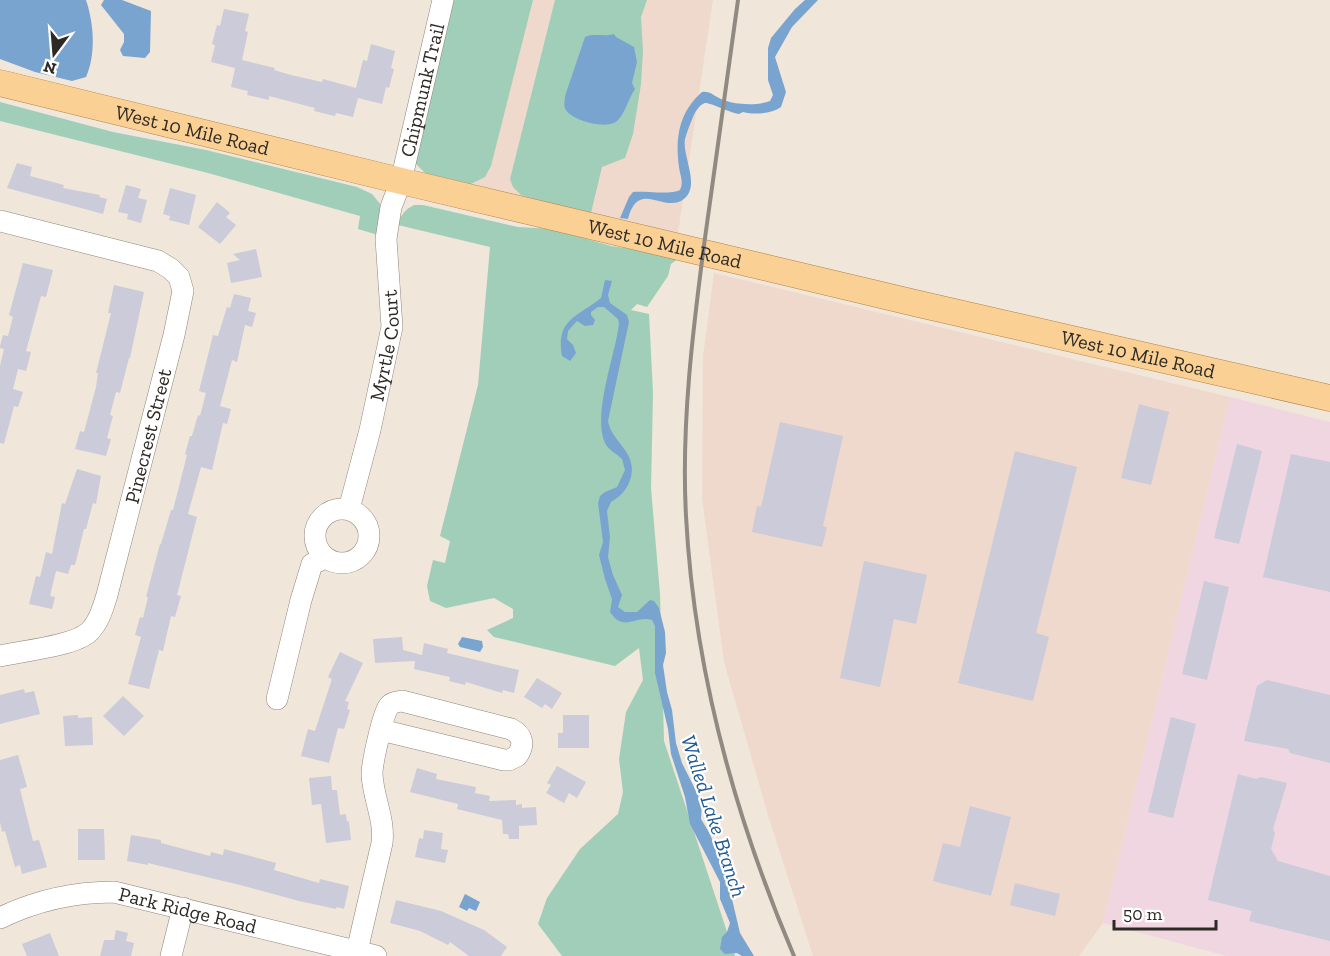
<svg xmlns="http://www.w3.org/2000/svg" width="1330" height="956" font-family="'Zilla Slab',serif">
	<style>
		.commercial { fill: #efd6e0 }
		.industrial { fill: #efd9cc }
		.green { fill: #a1ceb8 }
		.water { fill: #7aa4d0 }
		.building { fill: #cbcbd9 }
		.lines { fill: none; stroke-linecap: round; stroke-linejoin: round }
		.minor-casing { stroke: #8f867b; stroke-width: 22 }
		.major-casing { stroke: #b08240; stroke-width: 27 }
		.minor { stroke: #fff; stroke-width: 21 }
		.major { stroke: #fad095; stroke-width: 26 }
		.rail { stroke: #918a82; stroke-width: 4 }
		.labels { text-anchor: middle; dominant-baseline: central; stroke-width: 4.5; stroke-linejoin: round; paint-order: stroke }
		.street-label { font-size: 20px; fill: #2d2a25; stroke: #fff }
		.water-label { font-size: 21px; font-style: italic; fill: #205a93; stroke: #fff }
	</style>
	<rect width="100%" height="100%" fill="#f0e6da"/>
	<path class="commercial" d="M1230 397 1330 422V956H1227L1103 923Z"/>
	<g class="industrial">
		<path d="M468 0H713L678 233 425 173Z"/>
		<path d="M714 273 1230 397 1103 923 1079 956H813L768 815 724 662 702 498 703 357Z"/>
	</g>
	<g class="green">
		<path d="M452 0H533L491 166 485 177 471 184 425 173 415 163Z"/>
		<path d="M555 0H647L641 17 643 51 641 84 633 134 625 158 602 167 590 217 521 195 513 187 510 179Z"/>
		<path d="M0 102 113 132 206 150 357 187 372 194 381 205 378 235 358 229 360 216 208 173 0 121Z"/>
		<path d="M414 205H423L518 227 552 229 611 246 659 253 679 258 671 264 668 276 647 307 637 304 631 310 649 314 653 393 651 488 660 594 664 741 735 956H562L538 924 547 898 580 849 618 814 623 792 619 759 626 712 643 680 639 648 615 666 494 637 487 630 513 618V609L494 598 446 608 430 601 427 586 433 560 445 563 450 541 440 536 478 385 490 247 398 225C401 215 404 210 414 205Z"/>
	</g>
	<g class="water">
		<path d="M0 0H86C94 24 96 54 86 77L72 81 35 72 0 59Z"/>
		<path d="M104 0H122L151 11 150 52 145 58 123 56 120 50 124 42V34L101 5Z"/>
		<path d="M805 0H818L792 27 775 57 786 92 781 107C771 114 755 115 743 112L739 114C731 113 709 102 705 103 699 105 695 112 693 117 690 124 687 132 685 139 682 156 700 184 685 198 665 216 639 177 628 219L620 218 629 197 633 192C646 191 670 195 680 190 684 181 680 176 679 167 675 138 679 112 702 92 711 91 713 96 721 99 735 105 756 106 770 101L773 95 768 80V48L771 38 795 9Z"/>
		<path d="M614 34 616 37 634 47 637 62 632 83 635 89C628 99 625 114 617 121 607 130 573 121 566 110 563 105 565 101 565 96L585 37C594 33 605 37 614 34Z"/>
		<path d="M605 280 612 281 608 295 610 303 627 315 629 322 608 421C612 443 637 451 631 477 627 490 622 495 611 502L607 511 610 537 608 557 613 575 622 595 618 607 625 612H637L650 600 654 601 659 608 665 632 666 653 663 665 667 692 672 710 676 743 682 763 702 803 701 819 710 834 727 878 740 933 754 956H742L737 953 725 954 720 949 722 937 727 932 730 923 720 899V882L690 824 685 797 671 754 668 729 655 673V626L652 620C635 615 624 633 610 612L612 599 605 579 599 555 603 542 598 503 600 496 605 492 617 487 625 470 622 459C616 453 609 451 605 443 592 416 615 355 619 324L618 319 604 307H598L591 312V315L595 320 593 325 585 326 577 321 568 331 567 339 573 345 576 353 570 361 562 356C555 319 579 316 601 298Z"/>
		<path d="M462 637 482 641 483 647 480 652 460 647 458 644Z"/>
		<path d="M465 894 480 902 476 911 469 908 467 911 459 907Z"/>
	</g>
	<g class="building">
		<path d="M224 9 249 14 245 31 248 32 242 60 275 68 274 70 291 75 322 82 323 79 356 88 363 60 367 61 371 44 395 51 391 68 394 69 389 88 386 87 382 104 358 98 353 117 336 113 335 116 314 111 315 108 269 96V100L247 95 248 91 231 87 235 68 211 62 215 45 212 44 217 25 220 26Z"/>
		<path d="M17 163 32 167 30 176 64 185 63 188 100 195 99 197 107 199 103 214 7 188Z"/>
		<path d="M126 185 141 189 138 198 147 200 141 223 127 219 128 214 118 212Z"/>
		<path d="M170 188 196 195 189 225 169 220 170 216 163 214Z"/>
		<path d="M217 202 230 213 226 217 236 225 220 244 198 227Z"/>
		<path d="M256 249 262 277 231 283 227 263 240 260 233 254Z"/>
		<path d="M23 263 53 270 46 297 41 296 26 351 31 352 26 371 18 369 13 389 23 392 18 407 14 406 4 444 0 443V366L4 349 0 348V346L3 335 8 336 13 317 9 315Z"/>
		<path d="M114 285 144 292 130 358H129L120 393 116 392 110 415 113 416 107 438 111 439 106 456 75 449 80 431 84 432 96 387 98 373H96L111 313H108Z"/>
		<path d="M234 294 251 298 248 311 256 313 252 327 245 325 237 362 232 360 220 406 231 409 227 424 223 423 212 470 201 467 188 514 197 517 177 595 181 596 175 617 171 616 163 651 159 650 149 689 128 684 141 637 135 635 140 617 143 618 148 597H146L160 544H161L171 510H173L187 455 185 454 190 436H192L198 415 200 416 206 393 199 391 213 335 218 336 227 307 230 308Z"/>
		<path d="M1139 404 1169 412 1151 485 1121 478Z"/>
		<path d="M780 422 843 436 823 526 827 527 822 547 752 532 757 506 761 507Z"/>
		<path d="M1237 444 1262 451 1239 544 1214 538Z"/>
		<path d="M1015 451 1077 467 1036 633 1049 637 1033 701 958 683Z"/>
		<path d="M1291 454 1330 462V592L1263 577Z"/>
		<path d="M77 469 101 476 96 504 93 503 86 529H84L75 565H71L68 574 56 571 50 596 55 597 52 609 29 604 36 576 40 577 46 552 52 554 62 503 65 504Z"/>
		<path d="M864 561 927 575 916 624 894 619 880 687 840 678Z"/>
		<path d="M1204 581 1229 587 1207 680 1182 674Z"/>
		<path d="M402 637 403 650 422 655 424 643 448 649 447 653 519 670 514 693 503 690 502 693 466 682 465 685 449 681 450 677 414 669 415 661 375 663 373 639Z"/>
		<path d="M340 652 363 663 345 701 349 702 347 709 350 710 344 729 338 728 329 763 301 756 308 729 315 731 332 679 328 677Z"/>
		<path d="M537 678 562 693 552 709 545 704 542 708 524 697Z"/>
		<path d="M1267 680 1330 695V763L1290 753 1288 749 1244 741 1257 686Z"/>
		<path d="M24 689 25 693 34 691 40 714 0 724V695Z"/>
		<path d="M123 696 144 716 124 736 103 716Z"/>
		<path d="M78 715V718L92 717 93 745 65 746 63 716Z"/>
		<path d="M563 715H589V748H558V733H563Z"/>
		<path d="M1171 717 1196 724 1173 818 1148 812Z"/>
		<path d="M18 755 27 787 20 789 33 841 39 840 47 867 22 874 20 865 15 867 5 831 2 832 0 822V760Z"/>
		<path d="M557 766 586 782 577 798 569 793 564 803 546 793 551 785 547 783Z"/>
		<path d="M417 768 437 774 436 779 476 787 475 793 490 796 489 801 516 800V805L522 804V808L536 807 537 825 519 826V839H509L508 834H503L502 820 457 809 458 804 410 792Z"/>
		<path d="M1238 774 1256 779 1261 777 1287 783 1273 829 1275 833 1271 849 1278 861 1330 876V941L1249 921 1252 911 1208 900Z"/>
		<path d="M331 776 332 790H337L340 815 346 814 347 822 349 821 351 840 326 843 321 804 312 805 309 778Z"/>
		<path d="M970 806 1011 817 991 896 933 881 943 843 960 847Z"/>
		<path d="M78 829H104L105 860H78Z"/>
		<path d="M424 830 443 833 441 849 448 850 445 863 415 857 419 838 423 839Z"/>
		<path d="M131 835 161 840V843L210 856 211 852 223 855 224 849 276 863 274 870 319 883 320 879 349 886 344 909 337 907 336 909 299 901 240 885 148 863V865L127 861Z"/>
		<path d="M1015 883 1060 894 1055 916 1010 905Z"/>
		<path d="M396 900 441 911 484 930 507 947 501 956H469L450 942 448 945 420 931 390 923Z"/>
		<path d="M116 930 128 933 126 941 134 943 131 956H100L104 940H114Z"/>
		<path d="M50 933 59 956H27L22 944Z"/>
	</g>
	<g class="lines">
		<defs>
			<g id="minor">
				<path d="M0 221 158 261 171 269 179 277 183 291 174 335 107 595C103 608 99 622 89 632 74 646 22 651 0 656"/>
				<circle cx="342" cy="536" r="27"/>
				<path id="s1" d="M349 509 370 430 392 327 386 239 391 207 401 181 443 0"/>
				<path d="M277 699 301 600 312 564 325 558"/>
				<path id="s2" d="M0 918C37 900 73 892 114 892L376 956"/>
				<path d="M357 951 382 843C385 819 373 798 372 774 372 764 383 712 389 706 392 702 397 702 402 701L511 729C523 735 525 745 517 756L509 760H504L381 730"/>
				<path d="M171 956 183 908"/>
			</g>
			<g id="major">
				<path id="s3" d="M0 83 401 181 919 304 1330 398"/>
			</g>
		</defs>
		<use href="#minor" class="minor-casing"/>
		<use href="#major" class="major-casing"/>
		<use href="#minor" class="minor"/>
		<use href="#major" class="major"/>
		<path class="rail" d="M738 0C727 79 716 159 705 238 693 328 681 425 686 516 694 669 734 815 794 956"/>
	</g>
	<g class="labels">
		<g class="street-label">
			<text stroke="none"><textPath href="#s1" startOffset="429">Chipmunk Trail</textPath></text>
			<text stroke="none"><textPath href="#s3" startOffset="198">West 10 Mile Road</textPath></text>
			<text stroke="none"><textPath href="#s3" startOffset="684">West 10 Mile Road</textPath></text>
			<text stroke="none"><textPath href="#s1" startOffset="168">Myrtle Court</textPath></text>
			<text stroke="none"><textPath href="#s3" startOffset="1170">West 10 Mile Road</textPath></text>
			<text transform="translate(148 436) rotate(-76)">Pinecrest Street</text>
			<text stroke="none"><textPath href="#s2" startOffset="194">Park Ridge Road</textPath></text>
		</g>
		<g class="water-label">
			<text transform="translate(714 816) rotate(72)">Walled Lake Branch</text>
		</g>
	</g>
	<g transform="translate(54 54) rotate(196)" stroke="#ffffff" stroke-width="4.5" paint-order="stroke">
	<path d="M0-4.5L10 22L0 15L-10 22Z" fill="#2d2a25"/>
	<text y="-9" font-size="16" font-weight="bold" text-anchor="middle" fill="#2d2a25">N</text>
	</g>
	<path d="M1114 920v9h102v-9" fill="none" stroke="#2d2a25" stroke-width="3"/>
	<text x="1123" y="920" font-size="18" fill="#2d2a25" stroke="#ffffff" stroke-width="4.5" paint-order="stroke">50 m</text>
</svg>
